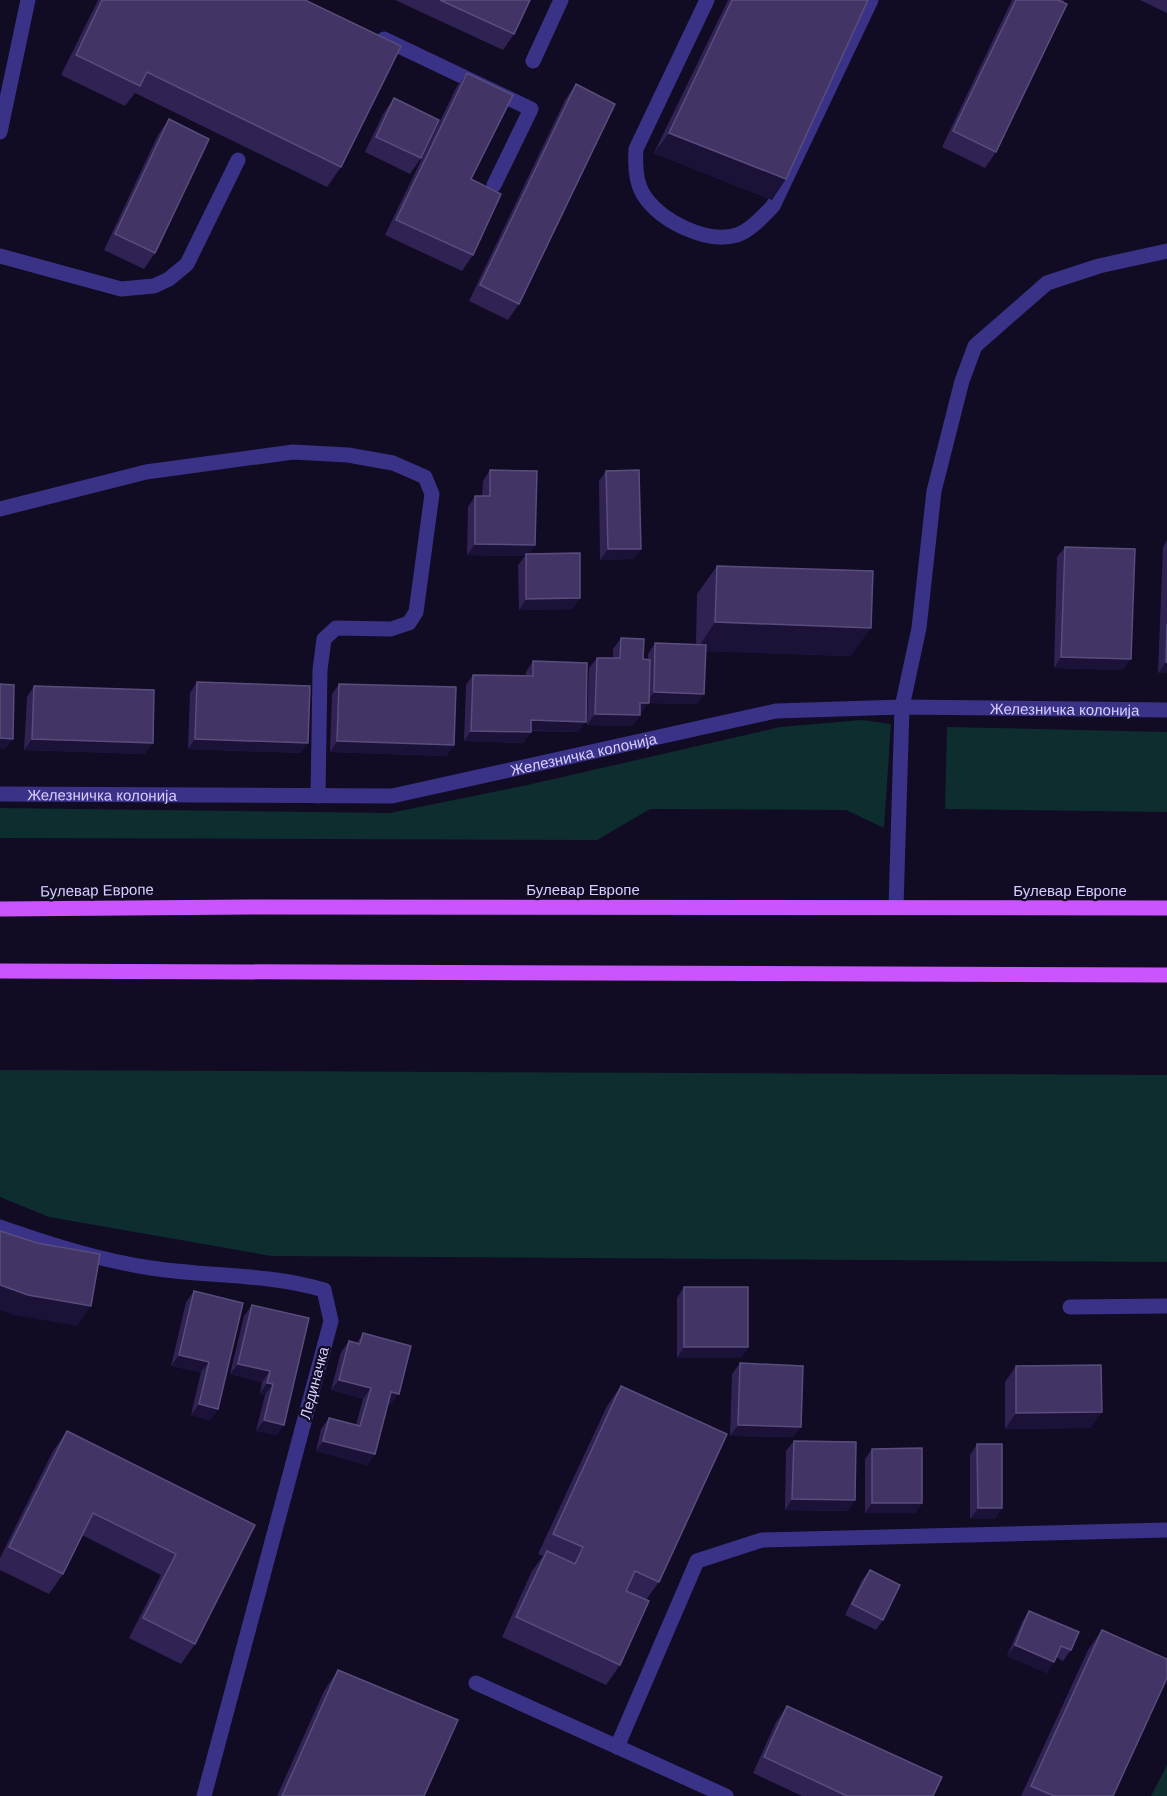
<svg xmlns="http://www.w3.org/2000/svg" width="1167" height="1796" font-family="Helvetica,sans-serif">
	<style>
		.green { fill: #0e2d2e }
		.lines { fill: none; stroke-linecap: round; stroke-linejoin: round }
		.minor { stroke: #3a3287; stroke-width: 15 }
		.major { stroke: #ca55ff; stroke-width: 15 }
		.wall { fill: #302353 }
		.shaded-wall { fill: #1c1238 }
		.building { fill: #423565; stroke: #594d7e; stroke-width: 1.5 }
		.labels { text-anchor: middle; dominant-baseline: central; stroke-width: 4.5; stroke-linejoin: round; paint-order: stroke }
		.street-label { font-size: 15px; fill: #d7ceff; stroke: #110b24 }
	</style>
	<rect width="100%" height="100%" fill="#110b24"/>
	<g class="green">
		<path d="M862 720 891 724 884 828 846 810 650 809 597 840 0 838V808L390 813 532 784 780 727Z"/>
		<path d="M947 727 1167 732V812L945 809Z"/>
		<path d="M0 1070 1167 1075V1262L271 1256 49 1217 0 1197Z"/>
		<path d="M1167 1765V1796H1151Z"/>
	</g>
	<g class="lines">
		<g class="minor">
			<path d="M707 0 636 149C635 164 635 181 643 194 660 221 706 244 737 235 751 230 763 216 773 206L871 0"/>
			<path d="M384 39 531 109 494 185"/>
			<path d="M533 61 561 0"/>
			<path d="M0 132 28 0"/>
			<path d="M0 256 121 289 154 286 169 279 187 264 238 160"/>
			<path d="M0 509 146 472 293 452 348 455 393 463 425 477 432 494 416 612 409 623 391 629 336 628 324 639 320 670 318 796"/>
			<path id="s1" d="M0 794 392 796 776 711 902 707 1167 710"/>
			<path d="M896 907 902 707 919 628 934 491 962 381 975 346 1047 283 1099 266 1167 251"/>
			<path d="M0 1227C49 1244 98 1260 151 1268 208 1277 267 1273 324 1290L331 1321 204 1796"/>
			<path d="M1070 1307 1167 1306"/>
			<path d="M476 1683 726 1796"/>
			<path d="M617 1747 697 1561 762 1540 1167 1530"/>
		</g>
		<g class="major">
			<path d="M0 909 251 907 1167 908"/>
			<path d="M0 971 1167 975"/>
		</g>
	</g>
	<g class="wall">
		<path d="M98 0H305L341 167 327 187 135 93 125 106 61 75Z"/>
		<path d="M395 0H530L514 34 503 50Z"/>
		<path d="M728 0H868L772 200 654 153Z"/>
		<path d="M1012 0H1064L996 152 985 168 942 147Z"/>
		<path d="M1140 0H1167V13Z"/>
		<path d="M467 73 471 179 473 255 462 271 385 235 456 88Z"/>
		<path d="M576 84 519 304 508 320 469 301 565 100Z"/>
		<path d="M394 98 421 158 410 174 365 152 383 114Z"/>
		<path d="M169 119 155 253 144 269 104 250 158 135Z"/>
		<path d="M490 470 529 554 580 598 572 609 519 610 518 565 525 556 467 555 468 507 475 496H482L483 481Z"/>
		<path d="M606 471 641 549 633 559 600 560 599 481Z"/>
		<path d="M1167 540V673H1158L1163 547Z"/>
		<path d="M1065 547 1123 670 1054 668 1057 557Z"/>
		<path d="M717 566 851 656 706 651 697 704 648 703 641 713H640V715L632 726 587 725 589 668 597 658H613V649L621 638 643 659 648 660V654L655 643 696 644 697 594Z"/>
		<path d="M533 661 578 732 531 731V732L523 743 464 741 466 685 473 675 526 676V672Z"/>
		<path d="M197 682 301 753 188 749 190 693Z"/>
		<path d="M339 684 454 745 446 756 330 752 332 694Z"/>
		<path d="M34 686 145 754 24 750 27 697Z"/>
		<path d="M684 1287 748 1347 741 1358H677V1298Z"/>
		<path d="M194 1291 218 1409 210 1420 191 1415 201 1372 171 1366 186 1302Z"/>
		<path d="M252 1305 309 1318 277 1435 256 1431 265 1395 260 1394 262 1382 230 1374 244 1316Z"/>
		<path d="M363 1333 391 1404H388L375 1454 367 1465 316 1451 321 1429 329 1418 356 1425 363 1399 331 1390 341 1352 349 1341 357 1343Z"/>
		<path d="M740 1363 801 1427 793 1437 730 1436 732 1374Z"/>
		<path d="M1016 1366 1091 1428 1005 1429V1382Z"/>
		<path d="M621 1386 659 1582 646 1600 620 1665 606 1685 502 1637 532 1571 543 1556 538 1554 607 1406Z"/>
		<path d="M67 1431 255 1525 195 1644 181 1664 129 1638 161 1575 82 1535 63 1574 49 1594 0 1570V1558L53 1451Z"/>
		<path d="M794 1441 848 1511 785 1510 786 1451Z"/>
		<path d="M977 1444 1002 1508 995 1519H970V1455Z"/>
		<path d="M872 1449 922 1503 915 1513H865V1459Z"/>
		<path d="M870 1570 883 1620 876 1630 845 1615 862 1580Z"/>
		<path d="M1029 1611 1071 1650 1063 1661 1056 1657 1047 1673 1007 1656 1022 1622Z"/>
		<path d="M1102 1630 1113 1796H1021L1088 1650Z"/>
		<path d="M338 1670 424 1796H277L324 1691Z"/>
		<path d="M787 1706 933 1796H802L753 1773 776 1722Z"/>
	</g>
	<g class="shaded-wall">
		<path d="M669 133 786 179 772 200 654 153Z"/>
		<path d="M475 544 535 545 528 556 526 554 525 556 467 555Z"/>
		<path d="M608 549H641L633 559 600 560Z"/>
		<path d="M580 598 572 609 519 610 526 599Z"/>
		<path d="M715 622 871 628 851 656 696 651Z"/>
		<path d="M1061 657 1131 659 1123 670 1054 668Z"/>
		<path d="M1166 662H1167V673H1158Z"/>
		<path d="M654 692 704 694 697 704 648 703 641 713H632L640 703H646Z"/>
		<path d="M595 714 640 715 632 726 587 725Z"/>
		<path d="M531 720 586 722 578 732 524 730Z"/>
		<path d="M471 731 531 732 523 743 464 741Z"/>
		<path d="M0 738 13 739 5 749H0Z"/>
		<path d="M32 739 153 743 145 754 24 750Z"/>
		<path d="M195 739 308 743 301 753 188 749Z"/>
		<path d="M337 741 454 745 446 756 330 752Z"/>
		<path d="M0 1285 91 1306 77 1326 14 1315 0 1310Z"/>
		<path d="M684 1347H748L741 1358H677Z"/>
		<path d="M179 1355 209 1362 201 1372 171 1366Z"/>
		<path d="M238 1364 270 1371 262 1382 230 1374Z"/>
		<path d="M339 1380 371 1388 363 1399 331 1390Z"/>
		<path d="M267 1383 273 1384 265 1395 260 1394Z"/>
		<path d="M391 1392 399 1394 391 1404 383 1402Z"/>
		<path d="M199 1404 218 1409 210 1420 191 1415Z"/>
		<path d="M1102 1412 1091 1428 1005 1429 1016 1413Z"/>
		<path d="M264 1420 284 1425 277 1435 256 1431Z"/>
		<path d="M738 1425 801 1427 793 1437 730 1436Z"/>
		<path d="M323 1441 375 1454 367 1465 316 1451Z"/>
		<path d="M792 1499 855 1500 848 1511 785 1510Z"/>
		<path d="M872 1503H922L915 1513H865Z"/>
		<path d="M978 1508H1002L995 1519H970Z"/>
		<path d="M1015 1645 1054 1662 1047 1673 1007 1656Z"/>
	</g>
	<g class="building">
		<path d="M102 0H305L401 46 341 167 147 72 140 86 76 55Z"/>
		<path d="M440 0H530L514 34Z"/>
		<path d="M732 0H868L786 179 669 133Z"/>
		<path d="M1016 0H1058L1067 4 996 152 953 131Z"/>
		<path d="M467 73 513 95 471 179 501 194 473 255 396 220Z"/>
		<path d="M576 84 615 104 519 304 480 285Z"/>
		<path d="M394 98 439 120 421 158 376 137Z"/>
		<path d="M169 119 209 139 155 253 115 234Z"/>
		<path d="M490 470 537 471 535 545 475 544V496H490Z"/>
		<path d="M639 470 641 549H608L606 471Z"/>
		<path d="M1065 547 1135 549 1131 659 1061 657Z"/>
		<path d="M580 553V598L526 599V554Z"/>
		<path d="M717 566 873 571 871 628 715 622Z"/>
		<path d="M1167 624V662H1166Z"/>
		<path d="M621 638 644 639 643 659 650 660 649 703H640V715L595 714 597 658H620Z"/>
		<path d="M655 643 706 645 704 694 654 692Z"/>
		<path d="M533 661 587 663 586 722 531 720V732L471 731 473 675 533 676Z"/>
		<path d="M197 682 310 686 308 743 195 739Z"/>
		<path d="M0 684 14 685 13 739 0 738Z"/>
		<path d="M339 684 456 687 454 745 337 741Z"/>
		<path d="M34 686 154 690 153 743 32 739Z"/>
		<path d="M0 1231 37 1243 100 1254 91 1306 28 1295 0 1285Z"/>
		<rect x="684" y="1287" width="64" height="60"/>
		<path d="M194 1291 243 1303 218 1409 199 1404 209 1362 179 1355Z"/>
		<path d="M252 1305 309 1318 284 1425 264 1420 273 1384 267 1383 270 1371 238 1364Z"/>
		<path d="M363 1333 411 1346 399 1394 391 1392 375 1454 323 1441 329 1418 360 1426 371 1388 339 1380 349 1341 360 1344Z"/>
		<path d="M740 1363 803 1366 801 1427 738 1425Z"/>
		<path d="M1101 1365 1102 1412 1016 1413V1366Z"/>
		<path d="M621 1386 727 1434 659 1582 635 1571 626 1591 649 1601 620 1665 516 1617 547 1551 575 1564 583 1547 553 1534Z"/>
		<path d="M67 1431 255 1525 195 1644 143 1618 176 1554 93 1513 63 1574 9 1547Z"/>
		<path d="M794 1441 856 1442 855 1500 792 1499Z"/>
		<path d="M977 1444H1002V1508H978Z"/>
		<path d="M922 1448V1503H872V1449Z"/>
		<path d="M870 1570 900 1585 883 1620 852 1604Z"/>
		<path d="M1029 1611 1079 1632 1071 1650 1061 1646 1054 1662 1015 1645Z"/>
		<path d="M1102 1630 1167 1659V1678L1113 1796H1054L1031 1786Z"/>
		<path d="M338 1670 458 1720 424 1796H282Z"/>
		<path d="M787 1706 942 1777 933 1796H847L764 1757Z"/>
	</g>
	<g class="labels">
		<g class="street-label">
			<text stroke="none"><textPath href="#s1" startOffset="1074">Железничка колонија</textPath></text>
			<text stroke="none"><textPath href="#s1" startOffset="588">Железничка колонија</textPath></text>
			<text stroke="none"><textPath href="#s1" startOffset="102">Железничка колонија</textPath></text>
			<text x="583" y="889">Булевар Европе</text>
			<text transform="translate(97 890) rotate(-1)">Булевар Европе</text>
			<text x="1070" y="890">Булевар Европе</text>
			<text transform="translate(314 1383) rotate(-75)">Лединачка</text>
		</g>
	</g>
</svg>
